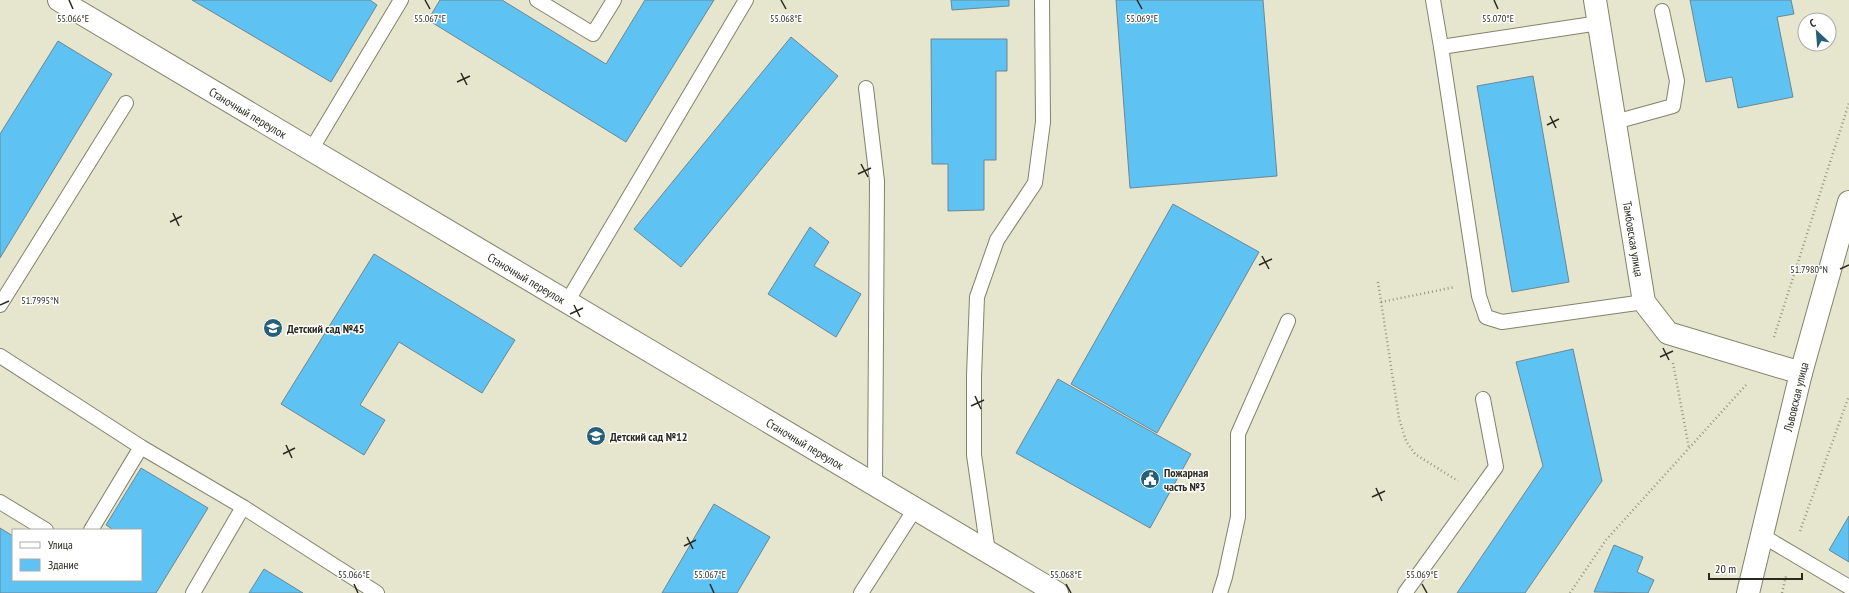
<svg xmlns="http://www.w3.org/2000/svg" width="1849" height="593" font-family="'PT Sans Narrow',sans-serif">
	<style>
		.building { fill: #5ec2f3; stroke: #6f8693 }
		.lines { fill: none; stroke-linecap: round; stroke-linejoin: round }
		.service-casing { stroke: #82836c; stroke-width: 16 }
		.minor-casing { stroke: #82836c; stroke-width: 24 }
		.secondary-casing { stroke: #82836c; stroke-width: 24 }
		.path { stroke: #959683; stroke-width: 2.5; stroke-dasharray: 1 3; stroke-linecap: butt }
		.service { stroke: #fff; stroke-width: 14 }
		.minor { stroke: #fff; stroke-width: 22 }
		.secondary { stroke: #fff; stroke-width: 22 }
		.ticks { fill: none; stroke: #2a2a20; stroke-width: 1.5 }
		.labels { text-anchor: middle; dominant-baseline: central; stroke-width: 3; stroke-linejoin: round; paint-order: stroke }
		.street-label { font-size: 12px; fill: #2a2a20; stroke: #fff }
		.poi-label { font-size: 12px; font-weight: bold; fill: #2a2a20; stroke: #fff; text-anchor: start }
		.ticks-label { font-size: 10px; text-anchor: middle; fill: #2a2a20; stroke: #fff; stroke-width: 3; stroke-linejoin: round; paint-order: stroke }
	</style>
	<rect width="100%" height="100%" fill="#e5e6cd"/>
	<g class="building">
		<path d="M192 0H370L377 5 331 82Z"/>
		<path d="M440 0H502L606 64 645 0H714L626 142 428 20Z"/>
		<path d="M951 0H1009V6L952 10Z"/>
		<path d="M1116 0H1263L1277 176 1130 188Z"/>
		<path d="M1690 0H1791L1794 14 1777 17 1793 97 1738 108 1732 77 1706 82Z"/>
		<path d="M791 37 838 76 681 267 634 229Z"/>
		<path d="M931 39H1007V71H996V160H984V210L948 211V164H932Z"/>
		<path d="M58 41 112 74 0 258V134Z"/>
		<path d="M1533 76 1569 282 1512 292 1477 86Z"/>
		<path d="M1173 204 1259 252 1157 433 1071 384Z"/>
		<path d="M810 227 829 242 814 266 861 294 836 337 768 294Z"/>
		<path d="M374 254 515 340 482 393 399 342 360 405 385 420 364 455 281 404Z"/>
		<path d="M1573 349 1602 481 1525 593H1457L1543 466 1516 362Z"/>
		<path d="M1058 379 1191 454 1150 528 1016 453Z"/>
		<path d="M141 468 208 508 156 593H0V528L13 536V580H141V530H114L106 525Z"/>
		<path d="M714 504 770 537 737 593H662Z"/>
		<path d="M1849 516V562L1829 550Z"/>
		<path d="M1614 545 1643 557 1637 572 1654 580 1648 593 1594 592Z"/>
		<path d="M264 569 303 593H249Z"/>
	</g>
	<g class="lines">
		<defs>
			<g id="service">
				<path d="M537 0 593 34 614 0"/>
				<path d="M1433 0 1441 47"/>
				<path d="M1599 23 1441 47 1479 296 1486 317 1502 322 1644 302"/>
				<path d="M866 88 877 181 875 485"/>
				<path d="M1615 122 1673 106 1677 81 1662 11"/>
				<path d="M311 150 401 0"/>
				<path d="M567 302 746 0"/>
				<path d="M0 305 126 103"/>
				<path d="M0 356 141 447 243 507 377 593"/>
				<path d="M0 502 46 530"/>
				<path d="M91 530 141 447"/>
				<path d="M1761 535 1849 587"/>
				<path d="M988 552 974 455V376L977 297 997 240 1035 183 1043 122 1042 0"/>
				<path d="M193 593 243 507"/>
				<path d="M861 593 915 509"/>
				<path d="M1220 593 1225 577 1238 517V434L1288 321"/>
				<path d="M1405 593 1496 467 1483 399"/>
			</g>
			<g id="minor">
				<path id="s1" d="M1595 0 1644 302 1668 333 1801 373"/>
			</g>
			<g id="secondary">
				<path id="s2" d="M59 0 1057 593"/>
				<path id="s3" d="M1748 593 1801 373 1849 202"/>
			</g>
		</defs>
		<use href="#service" class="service-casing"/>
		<use href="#minor" class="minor-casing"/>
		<use href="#secondary" class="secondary-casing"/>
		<g class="path">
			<path d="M1378 282 1399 418 1406 441 1415 454 1458 481"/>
			<path d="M1381 302 1455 287"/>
			<path d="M1774 337 1849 103"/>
			<path d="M1673 363 1689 448"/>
			<path d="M1800 531 1849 396"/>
			<path d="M1570 593 1606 540 1746 385"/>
			<path d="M1782 593 1786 576"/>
		</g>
		<use href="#service" class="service"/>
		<use href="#minor" class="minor"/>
		<use href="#secondary" class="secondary"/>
	</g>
	<path class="ticks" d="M69 0 73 9M425 0 430 9M781 0 786 9M1137 0 1142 9M1494 0 1498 9M461 73 467 85M457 82 470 76M1550 116 1556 128M1547 125 1559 119M861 164 868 177M858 174 871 168M173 213 179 226M170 222 182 216M1262 256 1269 269M1259 265 1272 259M1840 269 1849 265M0 305 9 301M574 305 580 317M570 314 583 308M1663 348 1669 360M1660 357 1673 351M975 396 981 409M971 406 984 400M286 445 292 458M283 454 295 448M1376 488 1382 501M1372 497 1385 491M687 537 693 549M684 546 696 540M354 584 358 593M710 584 714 593M1066 584 1071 593M1422 584 1427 593"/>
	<defs>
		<symbol id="school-disc" viewBox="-11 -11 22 22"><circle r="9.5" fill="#275f79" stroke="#fff"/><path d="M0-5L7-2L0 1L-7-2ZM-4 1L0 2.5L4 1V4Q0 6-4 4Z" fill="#fff"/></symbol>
		<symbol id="civic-disc" viewBox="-11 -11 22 22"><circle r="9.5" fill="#275f79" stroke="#fff"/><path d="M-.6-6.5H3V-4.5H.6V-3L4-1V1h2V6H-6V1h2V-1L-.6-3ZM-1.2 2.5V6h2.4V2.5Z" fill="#fff"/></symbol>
	</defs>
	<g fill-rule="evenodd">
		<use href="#school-disc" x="262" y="317" width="22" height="22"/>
		<use href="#school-disc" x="585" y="425" width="22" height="22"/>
		<use href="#civic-disc" x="1139" y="468" width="22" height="22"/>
	</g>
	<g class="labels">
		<g class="street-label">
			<text stroke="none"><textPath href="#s2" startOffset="220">Станочный переулок</textPath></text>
			<text stroke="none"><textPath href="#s1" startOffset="242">Тамбовская улица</textPath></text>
			<text stroke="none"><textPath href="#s2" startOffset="544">Станочный переулок</textPath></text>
			<text stroke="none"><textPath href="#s3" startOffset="202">Львовская улица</textPath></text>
			<text stroke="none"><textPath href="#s2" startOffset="868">Станочный переулок</textPath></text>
		</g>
		<g class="poi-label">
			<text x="287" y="328">Детский сад №45</text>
			<text x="610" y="436">Детский сад №12</text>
			<text x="1164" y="472">Пожарная<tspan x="1164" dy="14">часть №3</tspan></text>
		</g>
	</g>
	<g class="ticks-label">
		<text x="73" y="22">55.066°E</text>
		<text x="430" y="22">55.067°E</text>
		<text x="786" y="22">55.068°E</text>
		<text x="1142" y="22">55.069°E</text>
		<text x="1498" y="22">55.070°E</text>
		<text x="1809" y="273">51.7980°N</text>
		<text x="40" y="304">51.7995°N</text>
		<text x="354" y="578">55.066°E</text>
		<text x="710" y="578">55.067°E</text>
		<text x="1066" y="578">55.068°E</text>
		<text x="1422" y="578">55.069°E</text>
	</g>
	<rect x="12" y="529" width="130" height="52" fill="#ffffff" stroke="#aaaaa6"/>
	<rect x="20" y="542" width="20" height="6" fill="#ffffff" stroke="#aaaaa6"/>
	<text x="48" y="549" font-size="12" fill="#2a2a20">Улица</text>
	<rect x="20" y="559" width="20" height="12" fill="#5ec2f3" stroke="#aaaaa6"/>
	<text x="48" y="569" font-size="12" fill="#2a2a20">Здание</text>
	<g transform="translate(1817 32) rotate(334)"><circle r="19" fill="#ffffff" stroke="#aaaaa6"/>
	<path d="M0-3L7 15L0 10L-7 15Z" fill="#275f79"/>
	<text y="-6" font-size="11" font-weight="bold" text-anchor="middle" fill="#2a2a20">С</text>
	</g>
	<path d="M1709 573v6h93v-6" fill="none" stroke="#2a2a20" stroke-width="2"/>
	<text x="1715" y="573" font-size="12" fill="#2a2a20" stroke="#ffffff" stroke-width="3" paint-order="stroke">20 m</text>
</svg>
